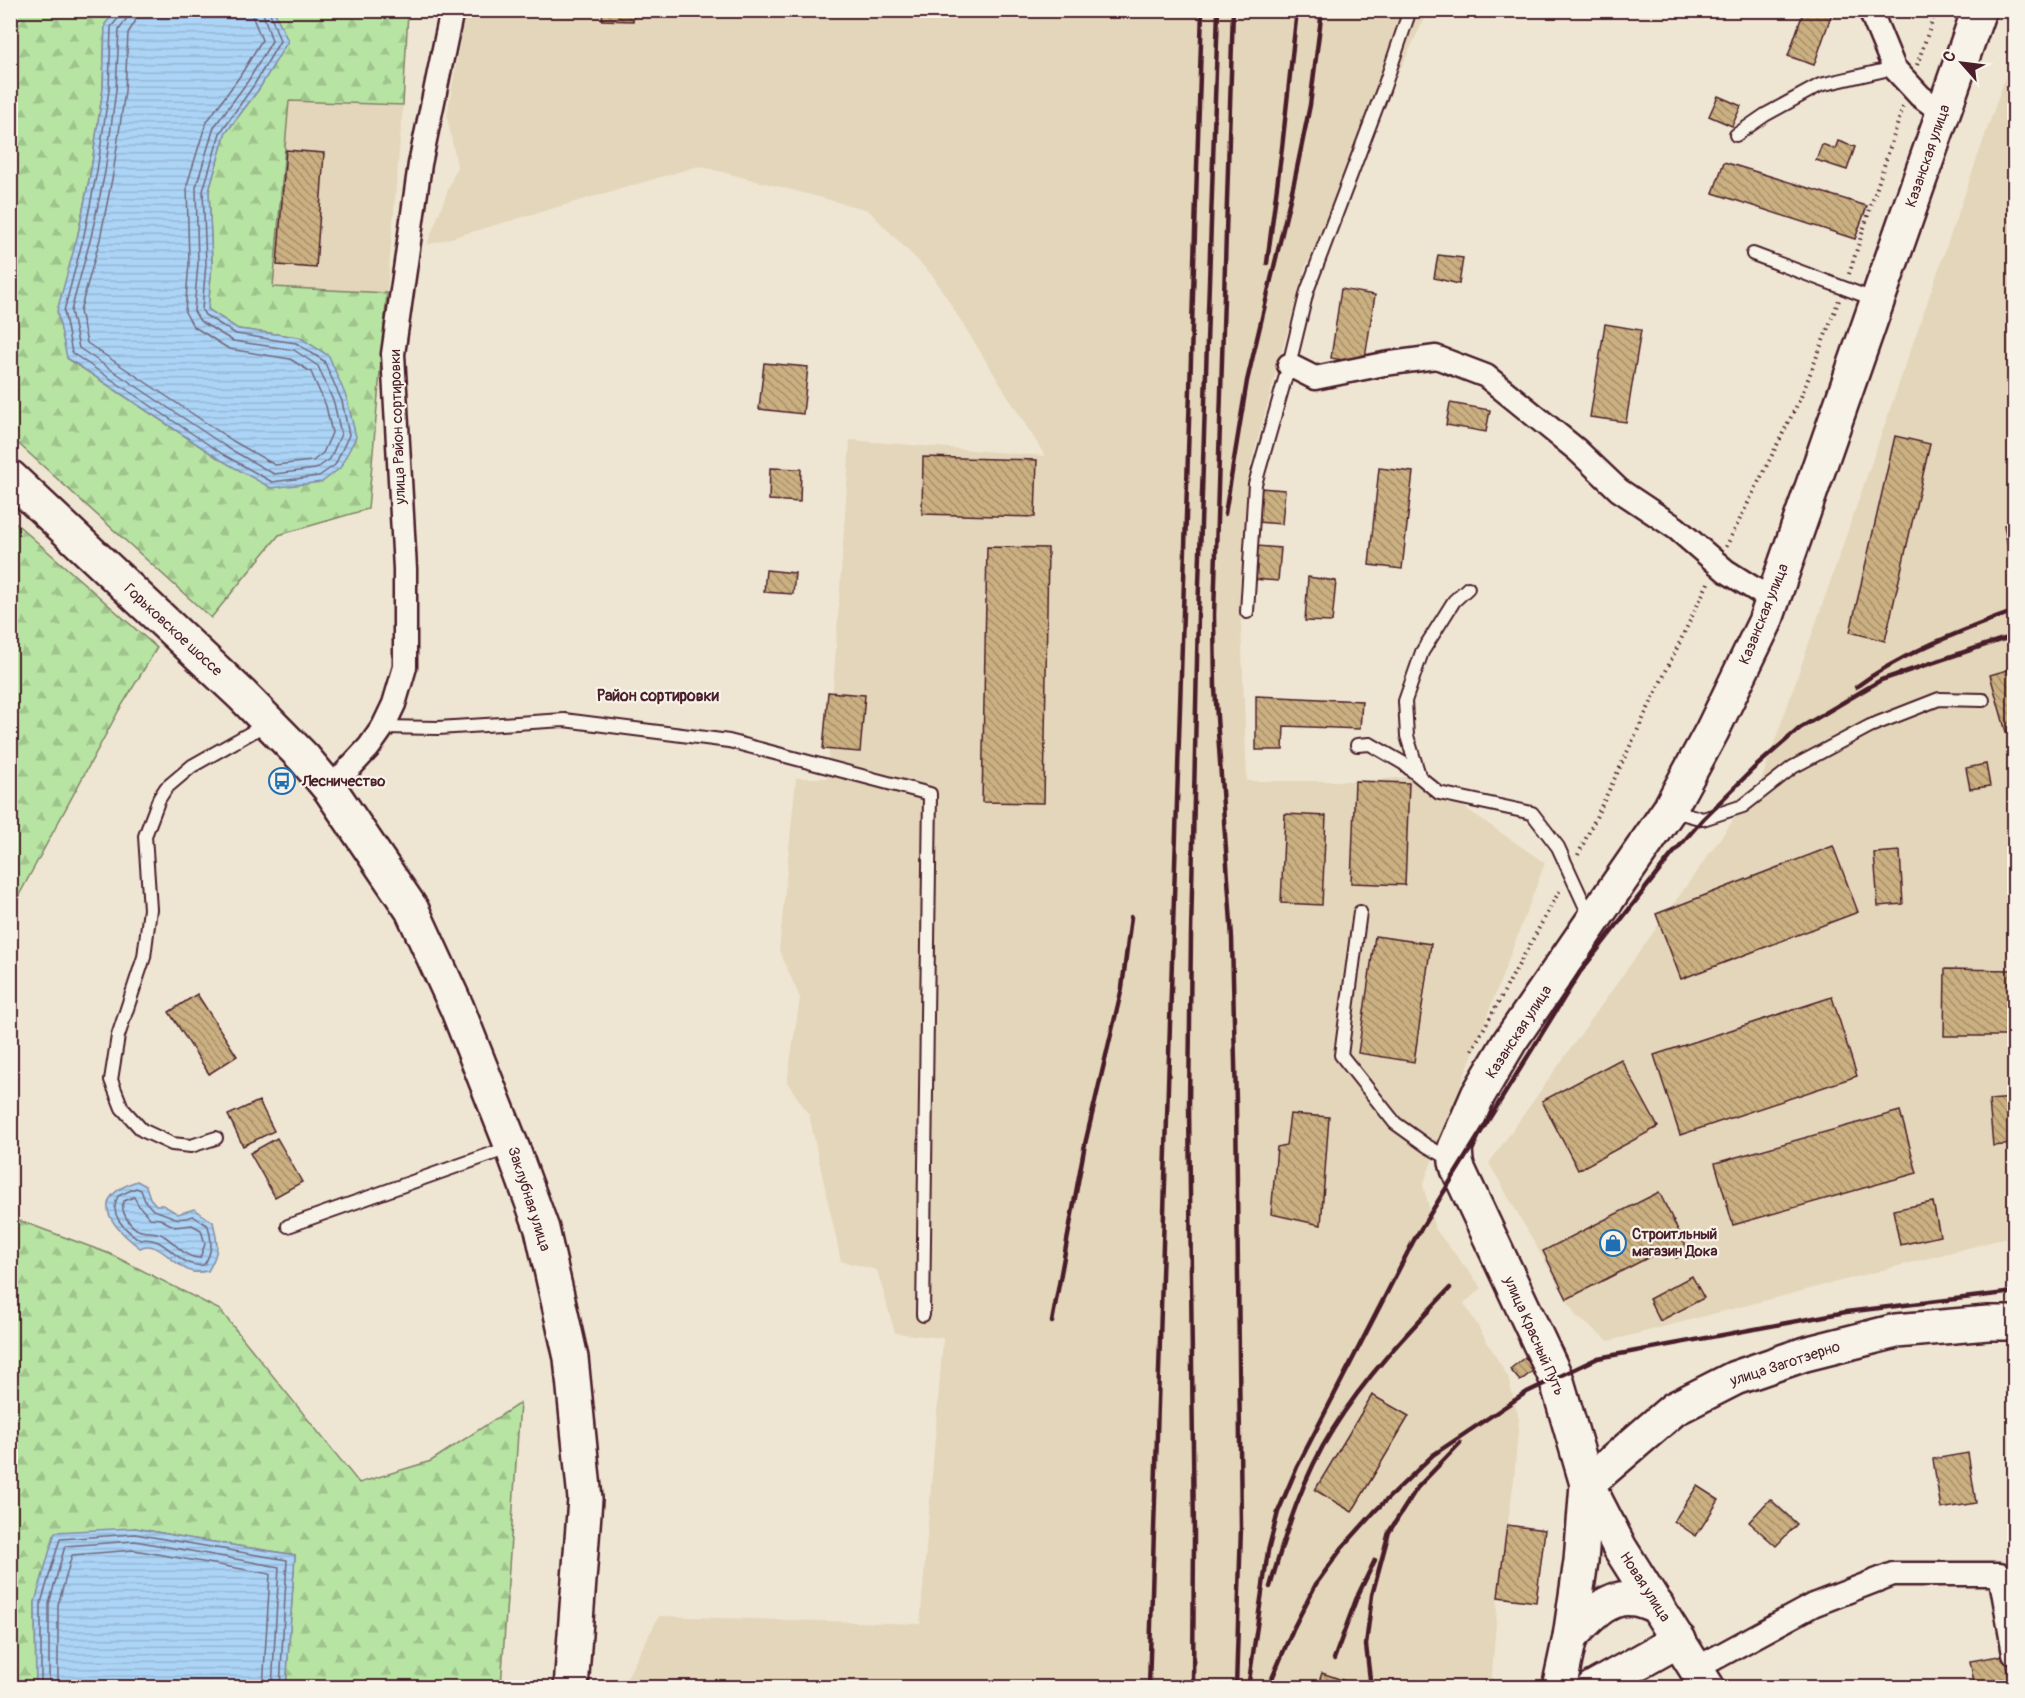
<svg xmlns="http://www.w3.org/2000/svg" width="2025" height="1698" font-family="Pangolin,sans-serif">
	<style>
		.built { fill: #e4d6ba }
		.forest { fill: url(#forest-firs); stroke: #808266; stroke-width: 1.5 }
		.water { fill: url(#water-rules); stroke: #858ca5; stroke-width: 1.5 }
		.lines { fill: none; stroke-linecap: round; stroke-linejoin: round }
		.shore { stroke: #71677c; stroke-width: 1.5 }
		.building { fill: url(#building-back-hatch); stroke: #4a1f2b; stroke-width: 1.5 }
		.lane-casing { stroke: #4a1f2b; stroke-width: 16 }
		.street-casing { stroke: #4a1f2b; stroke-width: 27 }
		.secondary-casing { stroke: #4a1f2b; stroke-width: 38 }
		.path { stroke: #4a1f2b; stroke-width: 4; stroke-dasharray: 1.5 4.5; stroke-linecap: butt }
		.lane { stroke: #f7f3e8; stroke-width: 12 }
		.street { stroke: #f7f3e8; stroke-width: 22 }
		.secondary { stroke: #f7f3e8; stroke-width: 33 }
		.rail { stroke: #4a1f2b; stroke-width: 4.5 }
		.labels { text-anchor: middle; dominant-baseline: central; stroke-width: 4.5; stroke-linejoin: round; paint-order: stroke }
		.street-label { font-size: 15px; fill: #4a1f2b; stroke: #f7f3e8 }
		.poi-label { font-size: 15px; font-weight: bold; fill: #4a1f2b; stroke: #f7f3e8; text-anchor: start }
		.neighbourhood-label { font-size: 16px; font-weight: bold; fill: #4a1f2b; stroke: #f7f3e8 }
	</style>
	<defs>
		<pattern id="forest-firs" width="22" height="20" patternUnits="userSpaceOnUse" patternTransform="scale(1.5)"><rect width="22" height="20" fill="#b7e4a2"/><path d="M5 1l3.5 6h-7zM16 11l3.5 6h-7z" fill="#9fc38c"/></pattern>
		<pattern id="water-rules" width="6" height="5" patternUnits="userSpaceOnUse" patternTransform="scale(1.5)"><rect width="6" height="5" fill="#acd4f6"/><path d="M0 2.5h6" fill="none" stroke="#96b6d3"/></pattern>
		<pattern id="building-back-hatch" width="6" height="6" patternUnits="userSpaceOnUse" patternTransform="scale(1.5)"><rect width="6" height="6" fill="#cbb081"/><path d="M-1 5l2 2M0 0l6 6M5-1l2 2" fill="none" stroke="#a78f6a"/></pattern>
	</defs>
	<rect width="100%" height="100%" fill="#eee6d3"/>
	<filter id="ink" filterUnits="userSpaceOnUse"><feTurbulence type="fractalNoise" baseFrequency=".0167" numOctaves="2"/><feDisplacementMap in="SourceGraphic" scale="12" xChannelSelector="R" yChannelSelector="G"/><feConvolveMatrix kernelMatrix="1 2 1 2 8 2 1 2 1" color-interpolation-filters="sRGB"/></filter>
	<g filter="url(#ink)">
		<g class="built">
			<path d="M465 11H1428L1305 268 1248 475 1240 596 1247 781H1359L1419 776 1545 863 1423 1185 1435 1229 1482 1288 1464 1303 1508 1377 1519 1419 1514 1479 1498 1597 1491 1687H622L659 1616 920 1624 943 1338 895 1333 877 1270 841 1261 809 1115 787 1082 800 998 779 950 796 778H827L850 440 1045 456 933 276 868 210 699 166 427 245 457 166 447 116Z"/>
			<path d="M2014 52V1236L1609 1341 1576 1316 1489 1163 1761 781Z"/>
			<path d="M289 101 403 105 387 293 273 287Z"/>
		</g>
		<g class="forest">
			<path d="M11 11H116L105 25 103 89 91 170 78 234 67 358 221 460 299 337 238 329 208 309 212 264 209 191 225 134 259 89 287 41 274 11H408L403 105 289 101 273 287 387 293 368 509 279 535 211 618 11 437Z"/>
			<path d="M11 519 157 648 119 710 11 910Z"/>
			<path d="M10 1217 110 1254 220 1310 359 1483 431 1461 520 1403 501 1687H286L295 1555 188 1538 135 1528 35 1602 36 1687H11Z"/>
		</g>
		<g class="water">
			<path d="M116 11H274L288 41 259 89 225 134 209 191 212 264 208 309 238 329 299 337 329 356 347 399 356 437 340 468 322 482 271 488 221 460 67 358 57 311 78 234 91 170 103 89 105 24Z"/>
			<path d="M137 1181 146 1186 150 1198 156 1205H163L178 1214 194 1209 213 1222C218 1244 220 1251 208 1271 203 1272 198 1273 193 1272 175 1268 158 1238 140 1248 110 1225 87 1198 137 1181Z"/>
			<path d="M135 1528 188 1538 295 1555 286 1687H36L35 1602 55 1532Z"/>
		</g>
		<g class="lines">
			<g class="shore">
				<path d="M120 10V16L111 27 109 90 97 171 84 235 64 311 72 353 224 455 272 482 319 476 335 465 349 435 342 401 324 361 296 343 236 334 205 315 202 310 206 263 203 191 220 133 254 85 280 41 269 10"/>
				<path d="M128 10 127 18 119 30 116 90 105 172 91 237 71 311 79 348 228 448 274 474 316 469 330 459 341 434 334 403 318 366 294 350 233 341 200 321 194 311 198 263 196 187 214 127 248 81 272 41 262 10"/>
				<path d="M137 10 135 22 128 33 125 91 113 174 100 239 80 311 87 343 233 441 275 465 313 461 323 453 332 433 326 406 311 372 290 359 229 349 193 326 185 312 189 263 187 185 206 123 240 76 262 40 253 18V10"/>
				<path d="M136 1188 141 1190 145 1201 153 1210C171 1214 174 1223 193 1216L208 1226C212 1241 213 1251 204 1265 178 1270 166 1233 140 1240 124 1229 108 1215 118 1196Z"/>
				<path d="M134 1197 139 1206 150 1218 160 1219 175 1227 192 1225 201 1230 205 1244 200 1258C185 1259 176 1243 164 1236 157 1231 149 1233 141 1231 130 1228 119 1210 124 1201Z"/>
				<path d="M41 1688V1603L60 1539 135 1534 287 1560 280 1688"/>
				<path d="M49 1688V1604L65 1546 135 1541 279 1567 272 1688"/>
				<path d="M58 1688V1605L72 1555 134 1550 270 1574 263 1688"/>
			</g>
		</g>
		<g class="building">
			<path d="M603 10H634L633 21 602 20Z"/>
			<path d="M1804 10H1833L1814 65 1788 56Z"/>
			<path d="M1718 96 1741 106 1732 126 1709 116Z"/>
			<path d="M1838 141 1855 147 1847 170 1816 160 1822 144 1835 149Z"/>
			<path d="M286 150 324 153 316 268 277 265Z"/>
			<path d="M1724 162 1867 206 1855 239 1713 193Z"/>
			<path d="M1438 255 1463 258 1459 284 1434 278Z"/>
			<path d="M1341 289 1375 295 1364 364 1331 358Z"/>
			<path d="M1605 324 1641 330 1626 422 1590 417Z"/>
			<path d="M764 363 808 367 803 414 759 409Z"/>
			<path d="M1450 403 1490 410 1486 432 1446 425Z"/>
			<path d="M1895 436 1930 444 1885 641 1850 632Z"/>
			<path d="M923 457 1037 460 1035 517 922 514Z"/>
			<path d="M770 468 801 469 800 502 769 500Z"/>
			<path d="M1379 468 1413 472 1402 569 1369 565Z"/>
			<path d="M1260 488 1285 490 1282 524 1257 522Z"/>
			<path d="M2014 524V577H2013L2004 525Z"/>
			<path d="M1256 546 1281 548 1278 581 1253 579Z"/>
			<path d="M987 547 1048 548 1044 803 982 802Z"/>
			<path d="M766 570 795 573 793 594 764 592Z"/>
			<path d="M1308 577 1336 581 1332 622 1305 621Z"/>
			<path d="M2014 668V730L2006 732 1990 675Z"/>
			<path d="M828 692 865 695 860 752 823 749Z"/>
			<path d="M1256 696 1362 701 1360 729 1284 726 1283 750H1256Z"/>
			<path d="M1986 764 1990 786 1970 789 1966 768Z"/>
			<path d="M1355 781 1409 783 1405 885 1351 883Z"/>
			<path d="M1285 814 1326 816 1322 905 1281 903Z"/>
			<path d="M1833 846 1858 912 1681 979 1656 914Z"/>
			<path d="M1900 851 1903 904 1878 906 1874 853Z"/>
			<path d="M1375 936 1431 944 1414 1062 1358 1053Z"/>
			<path d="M1945 969 2014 970V1036H1944Z"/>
			<path d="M197 994 237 1056 209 1074 169 1012Z"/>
			<path d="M1832 997 1857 1076 1680 1135 1654 1055Z"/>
			<path d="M1621 1059 1658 1127 1578 1170 1542 1101Z"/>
			<path d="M2014 1098V1144L1993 1146 1989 1100Z"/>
			<path d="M259 1101 274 1131 243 1146 228 1115Z"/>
			<path d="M1900 1111 1917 1173 1733 1225 1715 1163Z"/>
			<path d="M1290 1114 1329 1117 1321 1225 1271 1214 1277 1147 1286 1145Z"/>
			<path d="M277 1138 302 1182 275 1197 250 1153Z"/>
			<path d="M1659 1192 1689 1252 1676 1258 1667 1248 1567 1299 1543 1251Z"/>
			<path d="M1933 1202 1940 1236 1900 1245 1893 1210Z"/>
			<path d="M1692 1276 1704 1298 1660 1321 1649 1299Z"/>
			<path d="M1525 1357 1534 1370 1520 1381 1510 1369Z"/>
			<path d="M1372 1395 1409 1416 1352 1512 1315 1490Z"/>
			<path d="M1968 1453 1976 1503 1941 1509 1933 1459Z"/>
			<path d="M1697 1486 1719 1500 1696 1536 1674 1521Z"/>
			<path d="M1770 1499 1797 1524 1776 1546 1749 1522Z"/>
			<path d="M1507 1525 1545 1530 1536 1602 1498 1597Z"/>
			<path d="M2004 1655 2010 1688H1975L1970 1661Z"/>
			<path d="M1322 1673 1351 1683 1349 1688H1317Z"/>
		</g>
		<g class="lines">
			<defs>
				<g id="lane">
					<path d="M1736 135 1765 115 1820 85 1894 68"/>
					<path d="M1753 254 1876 300"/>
					<path d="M1247 612 1255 484 1289 365 1307 291 1383 90 1410 10"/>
					<path d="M383 727 438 728 564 720 729 741 930 794 923 1315"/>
					<path d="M1357 745 1370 744 1403 763 1439 793 1532 813 1558 847 1591 919"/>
					<path d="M1419 775 1407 736 1405 701 1422 652 1454 601 1468 588"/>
					<path d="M1670 810 1703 819 1743 806 1793 767 1870 726 1939 699 1983 700"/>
					<path d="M1360 912 1341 1055 1395 1123 1427 1146 1452 1160"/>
					<path d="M216 1138 191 1146 172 1144 142 1130 122 1108 111 1080 118 1036 144 957 150 909 145 836 159 799 166 788 192 766 268 723"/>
					<path d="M288 1226 511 1147"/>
				</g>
				<g id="street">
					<path d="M1870 10 1894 68 1920 96 1943 113"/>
					<path d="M1289 365 1315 378 1384 364 1436 357 1486 376 1577 450 1619 490 1676 528 1726 571 1772 600"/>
					<path d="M330 789 369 747 383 727 394 704 405 667V569L393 354 420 164 452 10"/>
					<path d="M1697 1668 1813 1605 1893 1574H2000L2014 1653"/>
				</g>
				<g id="secondary">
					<path d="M10 477 242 695 304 758 330 789 412 910 457 1008 512 1147 542 1229 571 1358 585 1499 571 1688"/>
					<path d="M1570 1637C1587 1620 1607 1594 1634 1599 1642 1600 1650 1604 1657 1606"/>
					<path d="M1559 1688 1570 1637 1581 1561 1587 1484 1556 1378 1458 1169 1456 1162 1455 1148 1478 1095 1510 1041 1669 810 1712 731 1765 622 1979 10"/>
					<path d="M1593 1688 1679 1640"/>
					<path d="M1708 1688 1620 1548 1587 1484 1674 1409 1735 1378 1805 1354 1896 1331 1988 1323H2014"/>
				</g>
			</defs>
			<use href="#lane" class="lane-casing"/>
			<use href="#street" class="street-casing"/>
			<use href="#secondary" class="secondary-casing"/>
			<g class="path">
				<path d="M1917 65 1936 10"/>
				<path d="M1849 274 1903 107"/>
				<path d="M1726 547 1801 397 1839 300"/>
				<path d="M1578 855 1708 583"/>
				<path d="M1472 1050 1561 888"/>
			</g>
			<use href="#lane" class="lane"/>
			<use href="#street" class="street"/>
			<use href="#secondary" class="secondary"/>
			<g class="rail">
				<path d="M1233 10 1214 615 1215 688 1232 938 1236 1103 1241 1527 1236 1688"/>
				<path d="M1267 263 1282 148 1297 10"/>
				<path d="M1225 514 1247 381 1295 178 1310 105 1322 10"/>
				<path d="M1856 687C1903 652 1960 632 2014 611"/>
				<path d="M1052 1322 1085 1144 1122 988 1131 917"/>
				<path d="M1270 1587C1285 1534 1303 1476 1333 1429 1365 1377 1408 1332 1450 1288"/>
				<path d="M1334 1659 1357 1597 1375 1560"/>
				<path d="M1149 1688 1202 10"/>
				<path d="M1193 1688 1194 1534 1189 1105 1191 935 1198 615 1218 10"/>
				<path d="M1248 1688 1268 1551 1278 1512 1297 1467 1414 1240 1580 972 1670 857 1703 819 1753 769 1800 728 1881 680 2000 640 2014 637"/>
				<path d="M1268 1688 1293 1629 1316 1584 1342 1548 1376 1510 1433 1455 1527 1392 1598 1358 1846 1312 2014 1292"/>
				<path d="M1371 1688 1366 1645 1372 1595 1389 1532 1417 1488 1460 1443"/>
			</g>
		</g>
	</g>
	<defs>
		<symbol id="bus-ring" viewBox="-11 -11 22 22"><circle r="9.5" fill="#f7f3e8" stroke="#1f6fb2" stroke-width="1.5"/><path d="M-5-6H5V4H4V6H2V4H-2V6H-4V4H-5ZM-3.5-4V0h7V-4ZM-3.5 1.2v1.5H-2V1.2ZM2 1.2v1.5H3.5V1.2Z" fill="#1f6fb2"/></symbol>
		<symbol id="shop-ring" viewBox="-11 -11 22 22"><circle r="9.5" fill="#f7f3e8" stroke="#1f6fb2" stroke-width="1.5"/><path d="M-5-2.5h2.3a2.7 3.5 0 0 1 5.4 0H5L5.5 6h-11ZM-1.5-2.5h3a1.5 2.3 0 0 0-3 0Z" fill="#1f6fb2"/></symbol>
	</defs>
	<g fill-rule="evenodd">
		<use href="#bus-ring" x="267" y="766" width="30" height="30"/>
		<use href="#shop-ring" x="1598" y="1228" width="30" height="30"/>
	</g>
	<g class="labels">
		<g class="street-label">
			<text transform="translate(1928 156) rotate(-71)">Казанская улица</text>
			<text transform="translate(398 427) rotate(-92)">улица Район сортировки</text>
			<text transform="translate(1764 614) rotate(-68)">Казанская улица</text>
			<text transform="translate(173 630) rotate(43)">Горьковское шоссе</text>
			<text transform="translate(1519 1032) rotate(-57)">Казанская улица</text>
			<text transform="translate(529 1199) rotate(72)">Заклубная улица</text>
			<text transform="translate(1534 1336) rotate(66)">улица Красный Путь</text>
			<text transform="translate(1785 1364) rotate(-18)">улица Заготзерно</text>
			<text transform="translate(1645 1587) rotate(57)">Новая улица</text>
		</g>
		<g class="poi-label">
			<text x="302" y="781">Лесничество</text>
			<text x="1632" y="1234">Строитльный<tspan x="1632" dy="17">магазин Дока</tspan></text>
		</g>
		<g class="neighbourhood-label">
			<text x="658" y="696">Район сортировки</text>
		</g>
	</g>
	<rect width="2025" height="1698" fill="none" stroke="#f7f3e8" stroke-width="36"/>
	<rect x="18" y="18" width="1989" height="1662" fill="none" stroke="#4a1f2b" stroke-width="2" filter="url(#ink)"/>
	<g transform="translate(1962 63) rotate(298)" stroke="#f7f3e8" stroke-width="4.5" paint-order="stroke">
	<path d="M0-4.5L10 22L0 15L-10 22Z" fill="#4a1f2b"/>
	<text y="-9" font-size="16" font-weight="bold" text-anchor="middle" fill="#4a1f2b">С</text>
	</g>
</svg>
